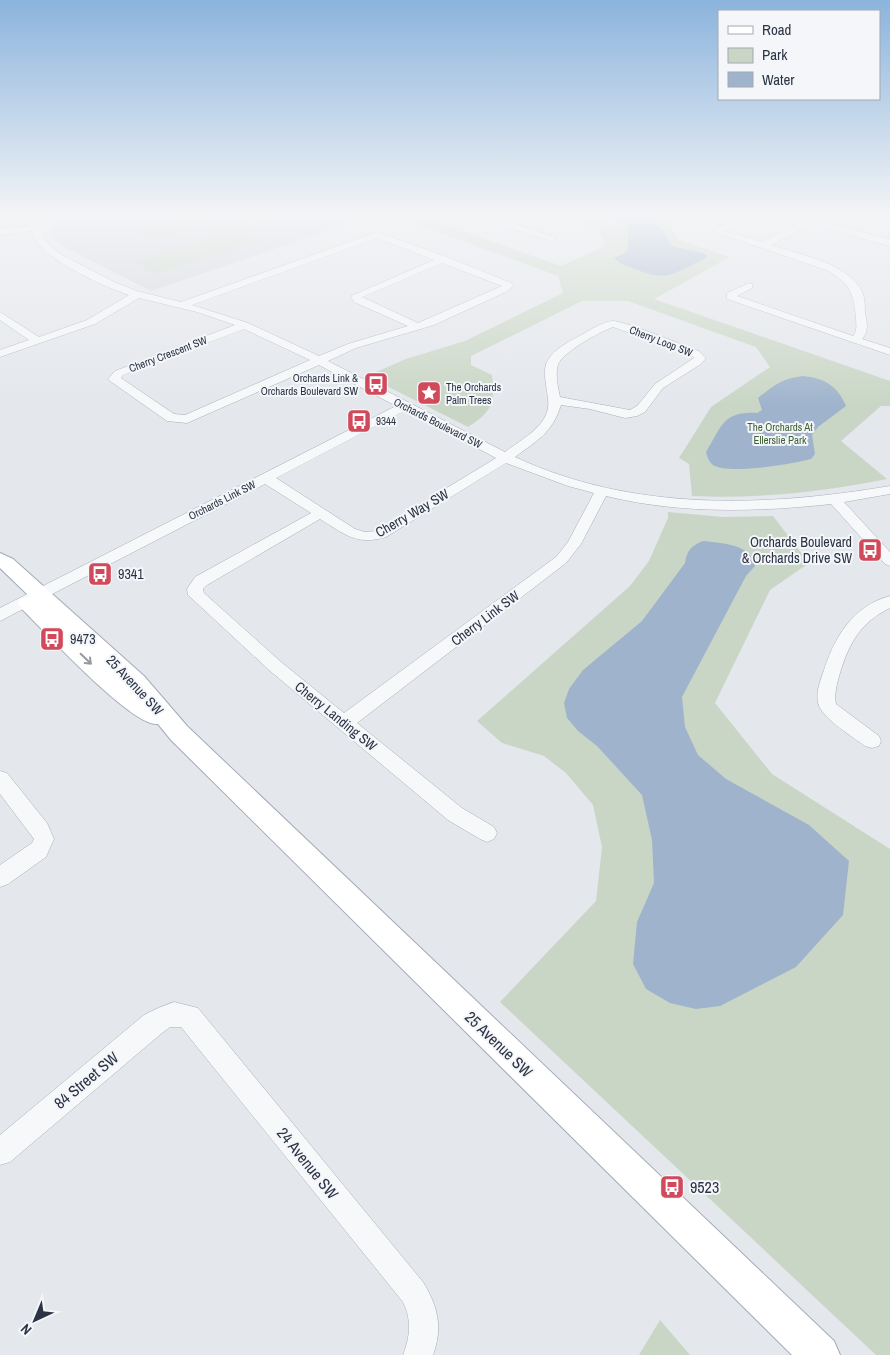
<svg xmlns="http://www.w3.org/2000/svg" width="890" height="1355" font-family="'Archivo Narrow',sans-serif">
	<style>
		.built { fill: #d2d6de }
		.green { fill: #c9d6c5 }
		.water { fill: #9fb4cc }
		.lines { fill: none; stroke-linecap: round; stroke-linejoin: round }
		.minor-casing { stroke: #a9aeb7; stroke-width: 1 }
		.major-casing { stroke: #a3abb8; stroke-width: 2 }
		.minor { fill: #f7f8fa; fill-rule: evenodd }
		.major { fill: #fff; fill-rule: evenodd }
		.oneway { stroke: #959aa2 }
		.labels { text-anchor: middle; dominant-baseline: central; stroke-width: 4; stroke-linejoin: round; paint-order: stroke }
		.far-street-label { font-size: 11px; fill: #2b3445; stroke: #f4f6f9 }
		.far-poi-label { font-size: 11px; fill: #2b3445; stroke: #f4f6f9; text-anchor: start }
		.far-park-label { font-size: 11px; fill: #3f6138; stroke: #f4f6f9 }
		.street-label { font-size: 14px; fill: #2b3445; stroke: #f4f6f9 }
		.poi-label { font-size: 14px; fill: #2b3445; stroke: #f4f6f9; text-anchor: start }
		.near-street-label { font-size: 16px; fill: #2b3445; stroke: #f4f6f9 }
		.near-poi-label { font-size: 16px; fill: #2b3445; stroke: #f4f6f9; text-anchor: start }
	</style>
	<rect width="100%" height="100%" fill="#e4e7ec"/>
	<path class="built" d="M56 215H364L368 217 151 291 66 248 57 241 52 233V228Z"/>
	<g class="green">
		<path d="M199 215 216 221 154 240 140 233Z"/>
		<path d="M225 215H289L253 227Z"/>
		<path d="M364 215H417L561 266 605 246 599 230 560 217 564 215H690L670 225 678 240 730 257 654 299 890 381V406H881L841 441 887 479C823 492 758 499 692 496L689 464 679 458 711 407 770 367 756 347 628 301H582L471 356V365L492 375C495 403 492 412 468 427L367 376 406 359 465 341 563 293 558 276 395 216Z"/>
		<path d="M234 231 258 241 156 274 134 262Z"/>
		<path d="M668 512 723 517 773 516 809 563 770 590 715 703 772 774 890 849V1355H876L500 1002 596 901 602 847 593 805 566 773 544 756 502 743 477 721 630 586 649 561 668 518Z"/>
		<path d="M660 1320 690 1355H639Z"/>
	</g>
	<g class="water">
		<path d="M609 215H665L654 219V223L663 230 672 246 703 253 707 256 705 259C674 272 670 283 635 269 628 266 619 264 614 258 618 256 623 254 626 252 630 248 628 233 628 227Z"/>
		<path d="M803 376C824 378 838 386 846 406L818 427 812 435 815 454 811 459C793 464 728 475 713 465 709 462 707 457 706 452 722 426 723 411 757 413L762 410 758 398C773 386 783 378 803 376Z"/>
		<path d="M703 541C721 543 752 544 755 566L746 576 682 697 685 727 698 755 726 779 809 825 849 861 843 915 796 967 720 1006 696 1009 670 1003 646 989 633 964 637 922 654 883 652 840 642 795 597 746 578 731 567 718 564 703 569 689 583 670 642 621 685 563C687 550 691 546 703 541Z"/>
	</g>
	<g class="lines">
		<defs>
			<g id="minor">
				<path d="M37 215H45L41 224 43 239 60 254 114 282 137 291 181 302 377 232 447 257 511 283 513 285 508 291 434 325 356 348 328 361 505 452C522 439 552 424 548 399 547 388 543 375 546 364 550 353 564 344 574 339 586 333 599 323 612 321 622 320 685 346 699 351L706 358 701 364 663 388 645 412 637 416 625 418 590 409 561 405C552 433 538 440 515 457 633 512 765 507 890 486V494L844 502 890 552V566L885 564 831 504C757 512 679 514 606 496L581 544 566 563 357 723 462 808 494 827 497 833 494 839 487 842 480 839 448 820 269 670 188 595 187 589 195 577 311 513 265 484 0 621V608L396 406 319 365 187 423 167 421 110 381 108 379 115 371 235 325 197 312 139 298 95 324 0 357V350L29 340 0 320V312L39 337 87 320 129 295C105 287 36 257 32 231L0 235V229L33 226ZM377 238 434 260 351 296 354 302 408 326 348 344 319 356 248 323 192 305ZM442 263 502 286 418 323 362 297ZM613 327 691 355 694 358 655 384 637 406 630 410 560 397C558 387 555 375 558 365 561 353 601 331 613 327ZM244 329 310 360 185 415 174 414 121 378 123 375ZM406 410 496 458 376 531 365 532 355 529 276 478ZM506 463 568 486 594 493 568 542 556 557 344 713 281 662 204 593 203 589 207 585 320 519C344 534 357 546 386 537Z"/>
				<path d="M504 215H513L507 221 556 238 552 241 498 224 497 222Z"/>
				<path d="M743 215H755L724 231 762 242 804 221 786 215H801L890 240V246L812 224 771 245C798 254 852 264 863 294 865 300 865 308 865 313 867 322 869 332 862 339L890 348V355L727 299V293L749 283 752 284V288L737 296 853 336C858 330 856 324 856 317 853 291 850 285 829 271L715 232 719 226Z"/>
				<path d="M890 596V608C861 622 849 643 840 673 837 684 834 693 836 704L879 736 881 741 879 746 872 748 865 746C853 737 825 720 819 706 815 695 819 684 823 673 834 638 852 606 890 596Z"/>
				<path d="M0 771 7 773 47 823 54 839 46 857 8 884 0 887V865L32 843 34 839 0 794Z"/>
				<path d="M174 1002 198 1008 423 1282C438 1306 443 1328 433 1355H403C410 1337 412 1320 403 1302L181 1027H170L162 1033 10 1162 0 1165V1135L144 1015 158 1008Z"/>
			</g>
			<path id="major" d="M0 553 13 559 144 676 187 726 834 1341 840 1355H792L171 740 158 724C133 728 42 629 21 608L18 603 21 598 30 597 0 568Z"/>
		</defs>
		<use href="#minor" class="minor-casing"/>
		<use href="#major" class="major-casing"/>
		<use href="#minor" class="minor"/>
		<use href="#major" class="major"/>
	</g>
	<defs><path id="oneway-shaft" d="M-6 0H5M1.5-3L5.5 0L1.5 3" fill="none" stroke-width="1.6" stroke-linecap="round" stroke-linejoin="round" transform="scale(1.25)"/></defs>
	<use class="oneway" href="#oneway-shaft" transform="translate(86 659) rotate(44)"/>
	<linearGradient id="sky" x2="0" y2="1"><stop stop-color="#8bb4dd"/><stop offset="0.53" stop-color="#f3f4f6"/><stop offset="1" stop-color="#f3f4f6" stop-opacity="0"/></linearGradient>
	<rect width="890" height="405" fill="url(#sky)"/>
	<defs>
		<symbol id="bus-square" viewBox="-11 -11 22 22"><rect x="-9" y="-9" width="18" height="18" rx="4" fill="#d1495b" stroke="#f4f6f9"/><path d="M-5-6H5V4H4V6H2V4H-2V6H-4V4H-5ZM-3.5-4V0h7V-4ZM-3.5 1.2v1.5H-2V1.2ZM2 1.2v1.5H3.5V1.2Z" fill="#fff"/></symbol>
		<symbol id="sight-square" viewBox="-11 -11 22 22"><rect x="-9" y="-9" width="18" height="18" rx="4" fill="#d1495b" stroke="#f4f6f9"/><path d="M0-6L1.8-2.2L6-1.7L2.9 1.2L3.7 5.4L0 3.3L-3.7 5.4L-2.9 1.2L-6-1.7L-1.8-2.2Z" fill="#fff"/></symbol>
	</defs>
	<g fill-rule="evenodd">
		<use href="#bus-square" x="362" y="370" width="28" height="28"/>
		<use href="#sight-square" x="415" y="379" width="28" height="28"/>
		<use href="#bus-square" x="345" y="407" width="28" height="28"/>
		<use href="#bus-square" x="856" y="536" width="28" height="28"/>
		<use href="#bus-square" x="86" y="560" width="28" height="28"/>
		<use href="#bus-square" x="38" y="625" width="28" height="28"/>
		<use href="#bus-square" x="658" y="1173" width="28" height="28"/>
	</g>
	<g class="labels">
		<g class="far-street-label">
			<text transform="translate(661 341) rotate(21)">Cherry Loop SW</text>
			<text transform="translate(168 354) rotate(-21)">Cherry Crescent SW</text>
			<text transform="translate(438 423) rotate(27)">Orchards Boulevard SW</text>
			<text transform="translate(222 500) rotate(-27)">Orchards Link SW</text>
		</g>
		<g class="far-poi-label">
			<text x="358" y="378" text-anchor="end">Orchards Link &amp;<tspan x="358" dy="13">Orchards Boulevard SW</tspan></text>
			<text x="446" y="387">The Orchards<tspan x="446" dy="13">Palm Trees</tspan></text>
			<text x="376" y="421">9344</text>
		</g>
		<g class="far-park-label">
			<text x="780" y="427">The Orchards At<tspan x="780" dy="13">Ellerslie Park</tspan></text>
		</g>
		<g class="street-label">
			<text transform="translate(412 513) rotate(-30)">Cherry Way SW</text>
			<text transform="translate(485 618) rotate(-37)">Cherry Link SW</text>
			<text transform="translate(135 685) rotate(47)">25 Avenue SW</text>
			<text transform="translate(336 716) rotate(39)">Cherry Landing SW</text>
		</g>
		<g class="poi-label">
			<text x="852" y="542" text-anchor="end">Orchards Boulevard<tspan x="852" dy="16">&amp; Orchards Drive SW</tspan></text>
			<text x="118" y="574">9341</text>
			<text x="70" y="639">9473</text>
		</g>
		<g class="near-street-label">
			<text transform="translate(499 1044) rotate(44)">25 Avenue SW</text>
			<text transform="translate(86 1080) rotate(-40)">84 Street SW</text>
			<text transform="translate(308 1163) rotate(51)">24 Avenue SW</text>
		</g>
		<g class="near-poi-label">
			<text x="690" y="1187">9523</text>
		</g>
	</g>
	<rect x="718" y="10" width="162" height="90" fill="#f4f6f9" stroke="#a4a8b1"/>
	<rect x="728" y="26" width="25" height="8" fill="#ffffff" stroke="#a4a8b1"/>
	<text x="762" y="35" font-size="15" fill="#2b3445">Road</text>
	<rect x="728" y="48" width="25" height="15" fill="#c9d6c5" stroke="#a4a8b1"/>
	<text x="762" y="60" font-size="15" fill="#2b3445">Park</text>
	<rect x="728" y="72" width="25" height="15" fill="#9fb4cc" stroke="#a4a8b1"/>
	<text x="762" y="85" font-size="15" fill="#2b3445">Water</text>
	<g transform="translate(35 1320) rotate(224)" stroke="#f4f6f9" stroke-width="4" paint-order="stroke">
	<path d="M0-4L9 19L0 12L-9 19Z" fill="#2b3445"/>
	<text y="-8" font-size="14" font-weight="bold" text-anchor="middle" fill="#2b3445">N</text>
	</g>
</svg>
